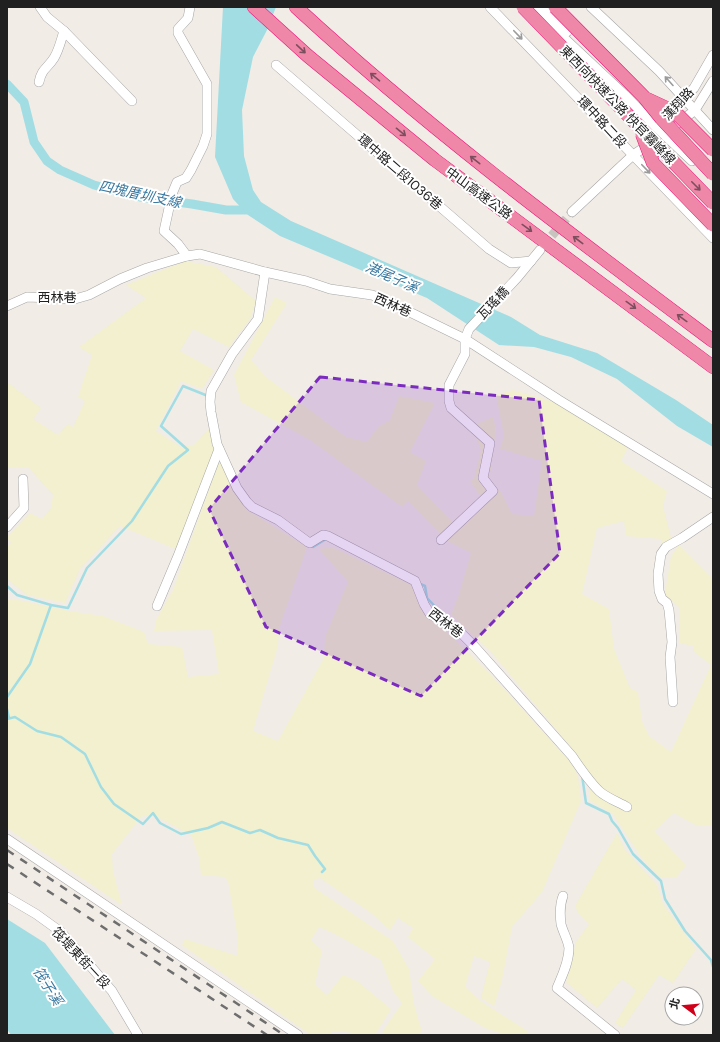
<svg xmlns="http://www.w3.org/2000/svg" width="720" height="1042" font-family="'DM Sans','Noto Sans TC',sans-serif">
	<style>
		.farmland { fill: #f2f0cf }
		.water { fill: #a2dde3 }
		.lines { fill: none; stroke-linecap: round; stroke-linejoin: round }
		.stream { stroke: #a2dde3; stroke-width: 2.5 }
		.canal { stroke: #a2dde3; stroke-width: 9 }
		.minor-tunnel { stroke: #c7c3be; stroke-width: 9; stroke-dasharray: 9 4.5; stroke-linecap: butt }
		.minor-casing { stroke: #a7a7a7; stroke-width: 10 }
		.highway-casing { stroke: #ec167b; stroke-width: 14 }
		.minor { stroke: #fff; stroke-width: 9 }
		.highway { stroke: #ef87a8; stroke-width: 13 }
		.rail { stroke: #6e6e6e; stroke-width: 2.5; stroke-dasharray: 8 8; stroke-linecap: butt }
		.highway-bridge-casing { stroke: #ec167b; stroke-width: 14; stroke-linecap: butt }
		.highway-bridge { stroke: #ef87a8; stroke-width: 13 }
		.oneway { stroke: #9b9b9b }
		.oneway2 { stroke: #7d4e5d }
		.marked { fill: #7b2cbf; fill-opacity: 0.2; stroke: #7b2cbf; stroke-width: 3; stroke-dasharray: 8 5; stroke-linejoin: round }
		.labels { text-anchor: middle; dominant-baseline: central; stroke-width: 4; stroke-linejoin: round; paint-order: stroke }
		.street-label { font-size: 13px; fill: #202020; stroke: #fff }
		.water-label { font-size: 14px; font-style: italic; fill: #3b7aa1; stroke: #fff }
	</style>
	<rect width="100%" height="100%" fill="#f1ece6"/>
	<g class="farmland">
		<path d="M185 261 216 267 256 301 250 319 229 347 193 329 180 351 214 370 202 389 181 381 156 431 181 447 194 445 210 428 214 450 178 550 120 526 80 569 65 603 27 595 7 579V547L11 542 7 539V537L30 513 42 519 51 508 53 495 29 468 7 467V382L41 408 33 419 58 435 68 424 73 427 85 401 78 397 92 355 79 347 146 298 126 285Z"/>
		<path d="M275 297 287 303 251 360 266 377 346 437 367 442 378 427 390 420 399 396 435 403 410 452 426 461 417 485 457 527 485 503 470 481 474 478 481 450 472 426 493 417 496 429 489 482 501 492 512 514 534 516 542 461 500 449 504 436 496 395 513 390 565 405 629 445 621 461 667 491 663 506 672 542 663 548 662 539 626 536 624 521 597 528 582 594 609 609 614 649 630 688 638 692 642 721 649 736 671 752 711 665 693 651 694 646 679 643V607L665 594 671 556 679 545 713 579V825L697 826 674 813 654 831 686 865 676 878H661L641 857 613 814 589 800 590 783 575 752 491 652 451 615 459 594 471 553 447 541 408 501 402 507 310 440 241 402 234 375Z"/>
		<path d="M219 461 247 510 307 547 279 629 278 646 253 731 278 741 324 658 325 637 348 582 319 549 332 547 414 586 431 616 492 676 573 765 578 777 581 801 542 892 512 927 502 980 494 1006 481 998 490 962 474 956 465 987 482 1002 529 1032 521 1035 503 1034 485 1028 432 996 418 981 435 959 408 937 413 928 398 918 390 930 371 913 320 878 314 880 313 887 393 941 409 969 414 1004 422 1032 416 1034 393 1035H387L382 1032 402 1003 393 991 381 960 335 934 319 927 311 940 322 950 315 985 327 995 343 975 357 981 391 1009 375 1035 334 1031 327 1035H311L182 945 185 939 238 956V939L228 881 225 877 201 875 199 857 191 835 161 819 149 815 141 817 112 854 113 871 122 905 7 828V600H18L69 611 103 616 144 632 148 644 182 647 188 677 219 674 212 630 154 631 156 620 173 590Z"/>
		<path d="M617 833 625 850 657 885 663 904 696 949 673 983 659 975 623 1028 615 1023 636 990 622 979 597 1008 566 982 576 942 589 924 578 913 575 906Z"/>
	</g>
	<g class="water">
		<path d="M223 7H276L267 30 253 57 242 110 244 156 253 190 261 202 291 221 511 317 540 335 597 353 676 400 713 425V447L677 426 617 379 571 357 534 347 499 345 427 298 280 236 248 215 233 199 215 157Z"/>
		<path d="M7 919 45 943 115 1035H11L7 1029Z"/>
	</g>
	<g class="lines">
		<g class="stream">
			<path d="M311 546 313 547 326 539H328"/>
			<path d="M418 583 425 586 427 598 447 619"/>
			<path d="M7 586 17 595 51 605 68 608 87 568 132 521 168 466 188 450 161 426 183 386 208 396"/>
			<path d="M7 697 30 664 51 605"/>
			<path d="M7 709 9 718"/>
			<path d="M7 719 15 717 37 731 61 737 85 754 101 787 114 804 143 824 153 813 160 823 181 834 208 828 222 822 250 833 260 830 278 838 308 845 315 856 325 869 322 872"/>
			<path d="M582 775 586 803 609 814 612 821 618 828 633 854 661 881 665 899 685 931 711 960 713 967"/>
		</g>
		<path class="canal" d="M7 84 24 102 34 142 47 161 60 170 94 185 140 197 192 204 226 210H254"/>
		<path class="minor-tunnel" d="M543 246 572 212"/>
		<defs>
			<g id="minor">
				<path d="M40 7 47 17 64 31 132 101"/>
				<path d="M490 7 713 238"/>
				<path d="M541 7 567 32"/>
				<path d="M591 7 659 71 713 130"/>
				<path d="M532 8 625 95 656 127 692 161"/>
				<path d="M276 65 489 249 511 263 531 261"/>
				<path d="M39 82C42 68 47 69 54 58 59 50 61 40 64 31"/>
				<path d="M669 114 694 88 713 55"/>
				<path d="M679 123 695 110 713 81"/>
				<path d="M572 212 633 155 651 143"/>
				<path d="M187 256 178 244 164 231 172 194 177 182 186 178 191 170 203 146 207 134V84L178 33V29L188 18 190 7"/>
				<path d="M265 272 258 319 232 354 211 391 210 402 211 412 217 444 237 488 247 502 252 507 278 520 308 542 310 543 323 535 328 536 415 581 424 604 430 614 459 631 475 647 572 756C580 768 589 781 599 791 607 798 618 802 627 807"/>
				<path d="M7 306 27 297 75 299 89 295 120 279 147 268 187 256 200 254 265 272 306 281 330 289 372 295 383 299 465 339 559 400 713 494"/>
				<path d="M7 527 24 508 23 479"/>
				<path d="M441 540 493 491 483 478 490 443 451 408 449 401V385L465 354V339L469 329 517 278 540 250"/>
				<path d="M157 606 178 556 219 449"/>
				<path d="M673 702 670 657 672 642 669 610 667 603 662 599 659 591 658 574 661 554 666 547 682 538 713 517"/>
				<path d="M7 839 298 1035"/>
				<path d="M563 896C560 904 560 916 561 924 563 932 568 940 569 948 569 962 562 976 557 988L615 1035"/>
				<path d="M7 897 36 914 61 932 112 991 138 1035"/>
			</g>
			<g id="highway">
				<path d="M254 7 308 56 435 160 713 367"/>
				<path d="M296 7C427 128 570 234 713 341"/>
			</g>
		</defs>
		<use href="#minor" class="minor-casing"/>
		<use href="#highway" class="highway-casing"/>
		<use href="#minor" class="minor"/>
		<use href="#highway" class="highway"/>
		<g class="rail">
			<path d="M7 850 284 1035"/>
			<path d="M7 864 267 1035"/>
		</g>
		<defs>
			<g id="highway-bridge">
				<path d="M523 7 713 203"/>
				<path d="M555 7 644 97 661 118 713 174"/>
				<path d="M647 99 675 112 713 150"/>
				<path d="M642 134 653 163 713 225"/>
			</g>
		</defs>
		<use href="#highway-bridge" class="highway-bridge-casing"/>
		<use href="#highway-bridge" class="highway-bridge"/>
	</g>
	<defs><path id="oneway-shaft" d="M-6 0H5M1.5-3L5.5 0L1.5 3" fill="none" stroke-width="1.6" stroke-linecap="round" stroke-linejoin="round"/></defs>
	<g class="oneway">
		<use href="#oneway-shaft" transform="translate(518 35) rotate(46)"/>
		<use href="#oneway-shaft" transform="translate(669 81) rotate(-132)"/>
		<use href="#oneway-shaft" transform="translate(646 169) rotate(46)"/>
	</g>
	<g class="oneway2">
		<use href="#oneway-shaft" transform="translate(301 49) rotate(43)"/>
		<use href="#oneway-shaft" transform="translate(375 77) rotate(-140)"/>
		<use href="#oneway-shaft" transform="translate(401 132) rotate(39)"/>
		<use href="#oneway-shaft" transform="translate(475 160) rotate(-142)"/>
		<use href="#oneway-shaft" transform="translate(696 186) rotate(45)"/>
		<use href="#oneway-shaft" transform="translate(527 228) rotate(36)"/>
		<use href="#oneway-shaft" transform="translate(578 240) rotate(-143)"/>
		<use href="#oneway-shaft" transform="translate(631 305) rotate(36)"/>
		<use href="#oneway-shaft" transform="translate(682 318) rotate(-144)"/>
	</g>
	<path class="marked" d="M320 377 539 400 560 553 421 696 266 627 209 509Z"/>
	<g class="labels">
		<g class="street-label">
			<text transform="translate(678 104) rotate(-47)">漢翔路</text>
			<text transform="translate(618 105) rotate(46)">東西向快速公路 快官霧峰線</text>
			<text transform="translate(602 122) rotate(47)">環中路二段</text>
			<text transform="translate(400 172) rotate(41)">環中路二段1036巷</text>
			<text transform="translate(479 193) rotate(36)">中山高速公路</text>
			<text x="57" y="297">西林巷</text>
			<text transform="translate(493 303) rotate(-47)">瓦瑤橋</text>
			<text transform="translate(393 305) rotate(24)">西林巷</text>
			<text transform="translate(446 623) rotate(38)">西林巷</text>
			<text transform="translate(81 958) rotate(47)">筏堤東街一段</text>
		</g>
		<g class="water-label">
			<text transform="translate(140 194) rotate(12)">四塊厝圳支線</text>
			<text transform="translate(392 277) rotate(24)">港尾子溪</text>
			<text transform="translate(48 986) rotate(58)">筏子溪</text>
		</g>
	</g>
	<rect width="720" height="1042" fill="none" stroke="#202020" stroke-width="16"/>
	<g transform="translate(684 1006) rotate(286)"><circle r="19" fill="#ffffff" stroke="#a6a6a6"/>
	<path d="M0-3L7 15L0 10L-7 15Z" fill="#d0001b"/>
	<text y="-6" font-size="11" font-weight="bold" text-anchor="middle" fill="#202020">北</text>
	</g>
</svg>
